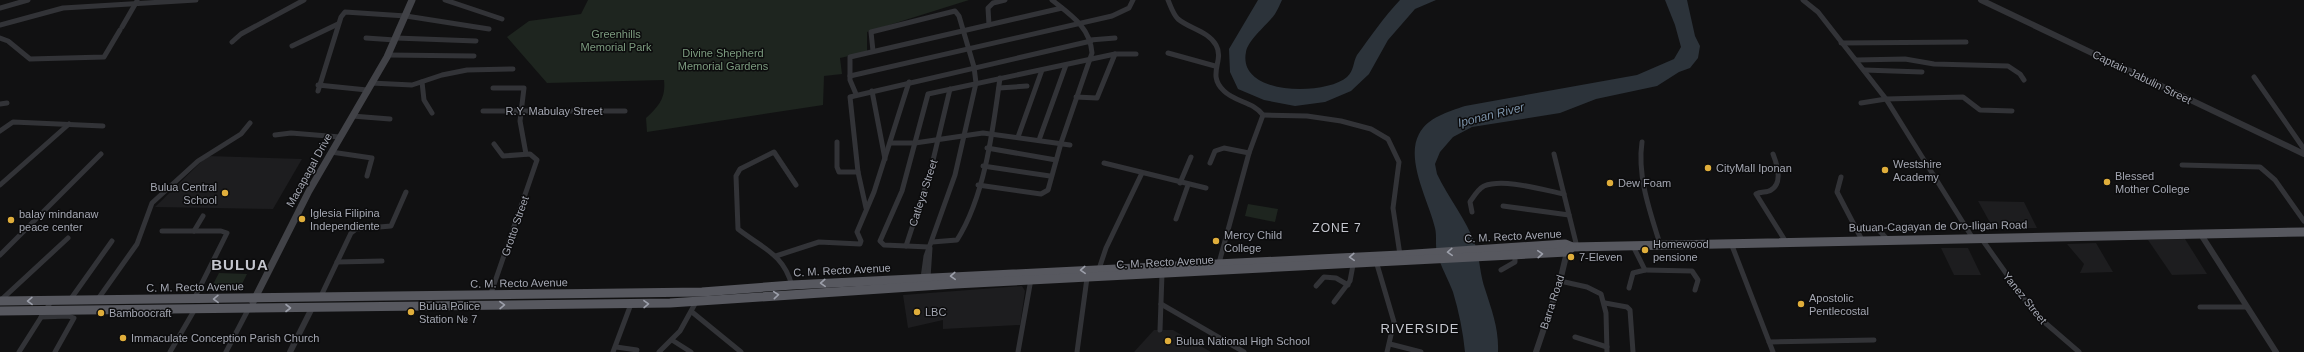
<svg xmlns="http://www.w3.org/2000/svg" width="2304" height="352" font-family="Helvetica,sans-serif">
	<style>
		.built { fill: #1d1d1f }
		.green { fill: #1e251f }
		.water { fill: #2c333a }
		.lines { fill: none; stroke-linecap: round; stroke-linejoin: round }
		.minor { stroke: #323337; stroke-width: 5 }
		.tertiary { stroke: #323337; stroke-width: 6 }
		.secondary { stroke: #414247; stroke-width: 7 }
		.trunk { stroke: #57585f; stroke-width: 9 }
		.oneway { stroke: #9c9faa }
		.poi-dot { fill: #e0ae3b; stroke: #0c0c0d; stroke-width: 1.5 }
		.labels { text-anchor: middle; dominant-baseline: central; stroke-width: 3; stroke-linejoin: round; paint-order: stroke }
		.park-label { font-size: 11px; fill: #7c9b7f; stroke: #0c0c0d }
		.street-label { font-size: 11px; fill: #a4a7b2; stroke: #0c0c0d }
		.poi-label { font-size: 11px; fill: #a4a7b2; stroke: #0c0c0d; text-anchor: start }
		.water-label { font-size: 12px; font-style: italic; fill: #7d94aa; stroke: #0c0c0d }
		.neighbourhood-label { font-size: 12px; letter-spacing: 1px; fill: #c4c6ce; stroke: #0c0c0d }
		.quarter-label { font-size: 13px; letter-spacing: 1px; fill: #c4c6ce; stroke: #0c0c0d }
		.district-label { font-size: 15px; font-weight: bold; letter-spacing: 1px; fill: #c4c6ce; stroke: #0c0c0d }
	</style>
	<rect width="100%" height="100%" fill="#111112"/>
	<g class="built">
		<path d="M207 156 302 159 273 209 155 207Z"/>
		<path d="M1978 201 2024 202 2037 228H1993Z"/>
		<path d="M2185 239 2207 274 2172 275 2148 240Z"/>
		<path d="M2096 243 2113 272 2080 273 2084 264 2067 244Z"/>
		<path d="M1941 248H1968L1981 275H1954Z"/>
		<path d="M1022 286 1025 291 1020 325 943 329V320L908 328 903 295Z"/>
		<path d="M1154 330H1173L1211 352H1134Z"/>
	</g>
	<g class="green">
		<path d="M588 0H969L867 32V52L840 58 842 74 824 76 823 105 647 132 646 118C659 106 666 98 664 80L547 83 507 37 529 21 581 14Z"/>
		<path d="M1248 204 1278 209 1275 222 1245 216Z"/>
		<path d="M219 273 247 274 240 288H211Z"/>
	</g>
	<g class="water">
		<path d="M1258 0H1282C1280 4 1278 9 1275 14 1268 24 1248 40 1246 52 1237 96 1325 96 1347 77 1354 71 1353 62 1357 55 1371 36 1384 17 1400 0H1436L1415 9 1388 40 1369 74 1351 91 1325 102 1295 106 1264 100 1238 89 1230 72 1229 49Z"/>
		<path d="M1665 0H1687L1695 36 1700 46 1698 58 1690 68 1679 72 1657 86 1596 99 1560 113 1472 127 1453 137 1440 152 1435 164 1437 174C1448 197 1467 221 1475 244 1480 259 1480 275 1485 289 1492 311 1499 329 1498 352H1465C1463 332 1459 312 1453 292 1448 279 1441 267 1437 253 1435 245 1437 236 1435 228 1429 202 1405 160 1419 134 1428 117 1448 112 1465 106L1637 75 1674 59 1681 47 1675 25Z"/>
	</g>
	<g class="lines">
		<g class="minor">
			<path d="M445 0 502 19"/>
			<path d="M1168 0C1171 7 1173 14 1178 19 1190 29 1208 31 1216 45 1225 61 1206 74 1224 91 1235 102 1254 102 1263 115"/>
			<path d="M1803 0 1818 12 1886 99 1972 237"/>
			<path d="M0 8 28 0"/>
			<path d="M0 25 63 8 196 0"/>
			<path d="M989 25 988 8 993 3 1005 0"/>
			<path d="M122 27 137 1"/>
			<path d="M0 38 8 41 30 59 104 57 120 30"/>
			<path d="M366 38 395 40"/>
			<path d="M396 38 476 41"/>
			<path d="M1090 40 1115 38"/>
			<path d="M232 42 241 34 304 0"/>
			<path d="M1841 43 1966 42"/>
			<path d="M292 46 338 24"/>
			<path d="M873 51 871 32 955 11 959 16 974 67 976 83 955 175 926 256 923 278"/>
			<path d="M1168 53 1215 66"/>
			<path d="M1115 54H1136"/>
			<path d="M388 55 474 56"/>
			<path d="M1856 60 1905 59 1934 64 2008 66 2020 74 2024 80"/>
			<path d="M1864 70 1922 72"/>
			<path d="M850 76 1112 16 1129 8 1133 0"/>
			<path d="M2254 77 2304 149"/>
			<path d="M422 82 424 100 432 113"/>
			<path d="M371 83 412 85 442 75 467 70 513 69"/>
			<path d="M318 85 367 90"/>
			<path d="M493 88H524L520 121 526 154"/>
			<path d="M999 88 1027 86"/>
			<path d="M318 91 341 17 345 12 406 16 489 29"/>
			<path d="M872 91 885 159"/>
			<path d="M856 94 850 80V57L1062 8"/>
			<path d="M1861 103 1886 99 1963 97 1980 110 2012 111"/>
			<path d="M0 104 7 103"/>
			<path d="M483 111H625"/>
			<path d="M1263 115 1307 116 1341 121 1371 129 1388 139 1399 162 1393 208 1400 255"/>
			<path d="M352 116 390 119"/>
			<path d="M0 131 13 122 103 126"/>
			<path d="M275 135 291 133 340 137"/>
			<path d="M1018 137 1042 70"/>
			<path d="M1039 140 1066 65"/>
			<path d="M837 142V167L839 172H858"/>
			<path d="M1642 142C1637 176 1650 212 1660 244"/>
			<path d="M891 143H915L983 133 1070 145"/>
			<path d="M987 148 1056 160"/>
			<path d="M331 152 372 158 367 176"/>
			<path d="M1554 154 1577 247"/>
			<path d="M1773 154C1777 164 1783 183 1771 190 1767 193 1761 191 1756 194L1786 242"/>
			<path d="M1104 163 1206 188"/>
			<path d="M1210 163 1215 151 1224 148 1249 153"/>
			<path d="M2182 165 2260 167 2275 180 2304 221"/>
			<path d="M983 166 1050 176"/>
			<path d="M1841 177 1837 192 1862 240"/>
			<path d="M1180 183 1191 157"/>
			<path d="M0 185 69 124"/>
			<path d="M978 185 1041 194 1048 190 1061 143 1092 53C1090 27 1071 15 1052 0"/>
			<path d="M1503 206 1569 215"/>
			<path d="M866 208 858 172 850 97 1091 41"/>
			<path d="M1472 212 1470 202C1474 196 1478 189 1484 186 1504 178 1543 190 1564 194"/>
			<path d="M1176 219 1188 185"/>
			<path d="M1856 227H1876L1887 239"/>
			<path d="M162 231H221L227 233 194 299"/>
			<path d="M194 231 203 216"/>
			<path d="M1981 238 2035 314 2079 352"/>
			<path d="M932 242 957 240C985 196 993 129 1000 78"/>
			<path d="M1731 243 1773 352"/>
			<path d="M906 246 930 173 950 89"/>
			<path d="M929 247 884 245 880 241 902 191 928 94 1115 54 1097 98 1076 97"/>
			<path d="M0 255 101 154"/>
			<path d="M776 256 819 242 860 244 861 241 857 232 874 192 909 82"/>
			<path d="M1376 261 1394 322 1387 352"/>
			<path d="M337 262 382 261"/>
			<path d="M1219 263 1249 153 1263 115"/>
			<path d="M1099 269 1106 248 1142 173"/>
			<path d="M1501 270 1515 262V255"/>
			<path d="M1645 270 1692 271 1698 280 1695 290"/>
			<path d="M928 278 930 248"/>
			<path d="M1560 281 1587 287 1601 294 1606 313 1607 352"/>
			<path d="M792 286C784 254 762 248 738 229L736 176 740 169 774 152 796 185"/>
			<path d="M1316 286 1324 277 1336 278 1348 285"/>
			<path d="M1629 288 1633 273 1645 270 1633 246"/>
			<path d="M490 296 537 160 530 154 503 156 494 144"/>
			<path d="M320 298 351 233 356 229 391 226 406 192"/>
			<path d="M98 299 137 244 152 203 198 161 241 134 250 123"/>
			<path d="M70 300 112 241"/>
			<path d="M0 301 68 238"/>
			<path d="M1334 302 1350 281 1353 265"/>
			<path d="M1605 303 1627 307 1630 310 1633 352"/>
			<path d="M1161 304 1244 352"/>
			<path d="M2200 307H2247"/>
			<path d="M692 312 741 352"/>
			<path d="M41 317 68 316 74 318 55 352"/>
			<path d="M1160 330 1162 274"/>
			<path d="M1575 337 1607 347"/>
			<path d="M672 340 691 352"/>
			<path d="M1769 342 1874 340"/>
			<path d="M1390 344 1421 352"/>
			<path d="M616 347 637 350"/>
			<path d="M19 352 52 300"/>
			<path d="M170 352 195 309"/>
			<path d="M226 352 249 308"/>
			<path d="M613 352 631 304"/>
			<path d="M659 352 680 331 696 302"/>
			<path d="M1018 352 1031 279"/>
			<path d="M1077 352 1087 278"/>
		</g>
		<g class="tertiary">
			<path d="M1981 0 2304 154"/>
			<path d="M2200 233 2276 352"/>
			<path d="M290 352 312 308"/>
			<path d="M1536 352 1560 281 1567 252 1566 248"/>
		</g>
		<path class="secondary" d="M253 302 309 191 387 57 412 0"/>
		<g class="trunk">
			<path d="M0 301 702 292 792 285 1400 255 1565 244 1572 247 2304 232"/>
			<path d="M0 311 670 303 955 284 1567 252 1572 247"/>
		</g>
	</g>
	<defs><path id="oneway-chevron" d="M-2-3.5L2.5 0L-2 3.5" fill="none" stroke-width="1.6" stroke-linecap="round" stroke-linejoin="round"/></defs>
	<g class="oneway">
		<use href="#oneway-chevron" transform="translate(1450 252) rotate(177)"/>
		<use href="#oneway-chevron" transform="translate(1540 254) rotate(-4)"/>
		<use href="#oneway-chevron" transform="translate(1352 257) rotate(177)"/>
		<use href="#oneway-chevron" transform="translate(1083 270) rotate(177)"/>
		<use href="#oneway-chevron" transform="translate(953 276) rotate(177)"/>
		<use href="#oneway-chevron" transform="translate(823 283) rotate(177)"/>
		<use href="#oneway-chevron" transform="translate(776 295) rotate(-5)"/>
		<use href="#oneway-chevron" transform="translate(216 299) rotate(179)"/>
		<use href="#oneway-chevron" transform="translate(30 301) rotate(179)"/>
		<use href="#oneway-chevron" transform="translate(646 304) rotate(-1)"/>
		<use href="#oneway-chevron" transform="translate(502 305) rotate(-1)"/>
		<use href="#oneway-chevron" transform="translate(288 308)"/>
	</g>
	<g class="poi-dot">
		<circle cx="1708" cy="168" r="4"/>
		<circle cx="1885" cy="170" r="4"/>
		<circle cx="2107" cy="182" r="4"/>
		<circle cx="1610" cy="183" r="4"/>
		<circle cx="225" cy="193" r="4"/>
		<circle cx="302" cy="219" r="4"/>
		<circle cx="11" cy="220" r="4"/>
		<circle cx="1216" cy="241" r="4"/>
		<circle cx="1645" cy="250" r="4"/>
		<circle cx="1571" cy="257" r="4"/>
		<circle cx="1801" cy="304" r="4"/>
		<circle cx="411" cy="312" r="4"/>
		<circle cx="917" cy="312" r="4"/>
		<circle cx="101" cy="313" r="4"/>
		<circle cx="123" cy="338" r="4"/>
		<circle cx="1168" cy="341" r="4"/>
	</g>
	<g class="labels">
		<g class="park-label">
			<text x="616" y="34">Greenhills<tspan x="616" dy="13">Memorial Park</tspan></text>
			<text x="723" y="53">Divine Shepherd<tspan x="723" dy="13">Memorial Gardens</tspan></text>
		</g>
		<g class="street-label">
			<text transform="translate(2142 77) rotate(26)">Captain Jabulin Street</text>
			<text x="554" y="111">R.Y. Mabulay Street</text>
			<text transform="translate(309 170) rotate(-61)">Macapagal Drive</text>
			<text transform="translate(923 193) rotate(-72)">Catleya Street</text>
			<text transform="translate(515 226) rotate(-71)">Grotto Street</text>
			<text transform="translate(1938 226) rotate(-1)">Butuan-Cagayan de Oro-Iligan Road</text>
			<text transform="translate(1513 236) rotate(-3)">C. M. Recto Avenue</text>
			<text transform="translate(1165 262) rotate(-3)">C. M. Recto Avenue</text>
			<text transform="translate(842 270) rotate(-3)">C. M. Recto Avenue</text>
			<text transform="translate(519 283) rotate(-1)">C. M. Recto Avenue</text>
			<text transform="translate(195 287) rotate(-1)">C. M. Recto Avenue</text>
			<text transform="translate(2025 298) rotate(51)">Yanez Street</text>
			<text transform="translate(1552 302) rotate(-72)">Barra Road</text>
		</g>
		<g class="poi-label">
			<text x="1893" y="164">Westshire<tspan x="1893" dy="13">Academy</tspan></text>
			<text x="1716" y="168">CityMall Iponan</text>
			<text x="2115" y="176">Blessed<tspan x="2115" dy="13">Mother College</tspan></text>
			<text x="1618" y="183">Dew Foam</text>
			<text x="217" y="187" text-anchor="end">Bulua Central<tspan x="217" dy="13">School</tspan></text>
			<text x="310" y="213">Iglesia Filipina<tspan x="310" dy="13">Independiente</tspan></text>
			<text x="19" y="214">balay mindanaw<tspan x="19" dy="13">peace center</tspan></text>
			<text x="1224" y="235">Mercy Child<tspan x="1224" dy="13">College</tspan></text>
			<text x="1653" y="244">Homewood<tspan x="1653" dy="13">pensione</tspan></text>
			<text x="1579" y="257">7-Eleven</text>
			<text x="1809" y="298">Apostolic<tspan x="1809" dy="13">Pentlecostal</tspan></text>
			<text x="419" y="306">Bulua Police<tspan x="419" dy="13">Station № 7</tspan></text>
			<text x="925" y="312">LBC</text>
			<text x="109" y="313">Bamboocraft</text>
			<text x="131" y="338">Immaculate Conception Parish Church</text>
			<text x="1176" y="341">Bulua National High School</text>
		</g>
		<g class="water-label">
			<text transform="translate(1491 115) rotate(-14)">Iponan River</text>
		</g>
		<g class="neighbourhood-label">
			<text x="1337" y="228">ZONE 7</text>
		</g>
		<g class="quarter-label">
			<text x="1420" y="328">RIVERSIDE</text>
		</g>
		<g class="district-label">
			<text x="240" y="264">BULUA</text>
		</g>
	</g>
</svg>
